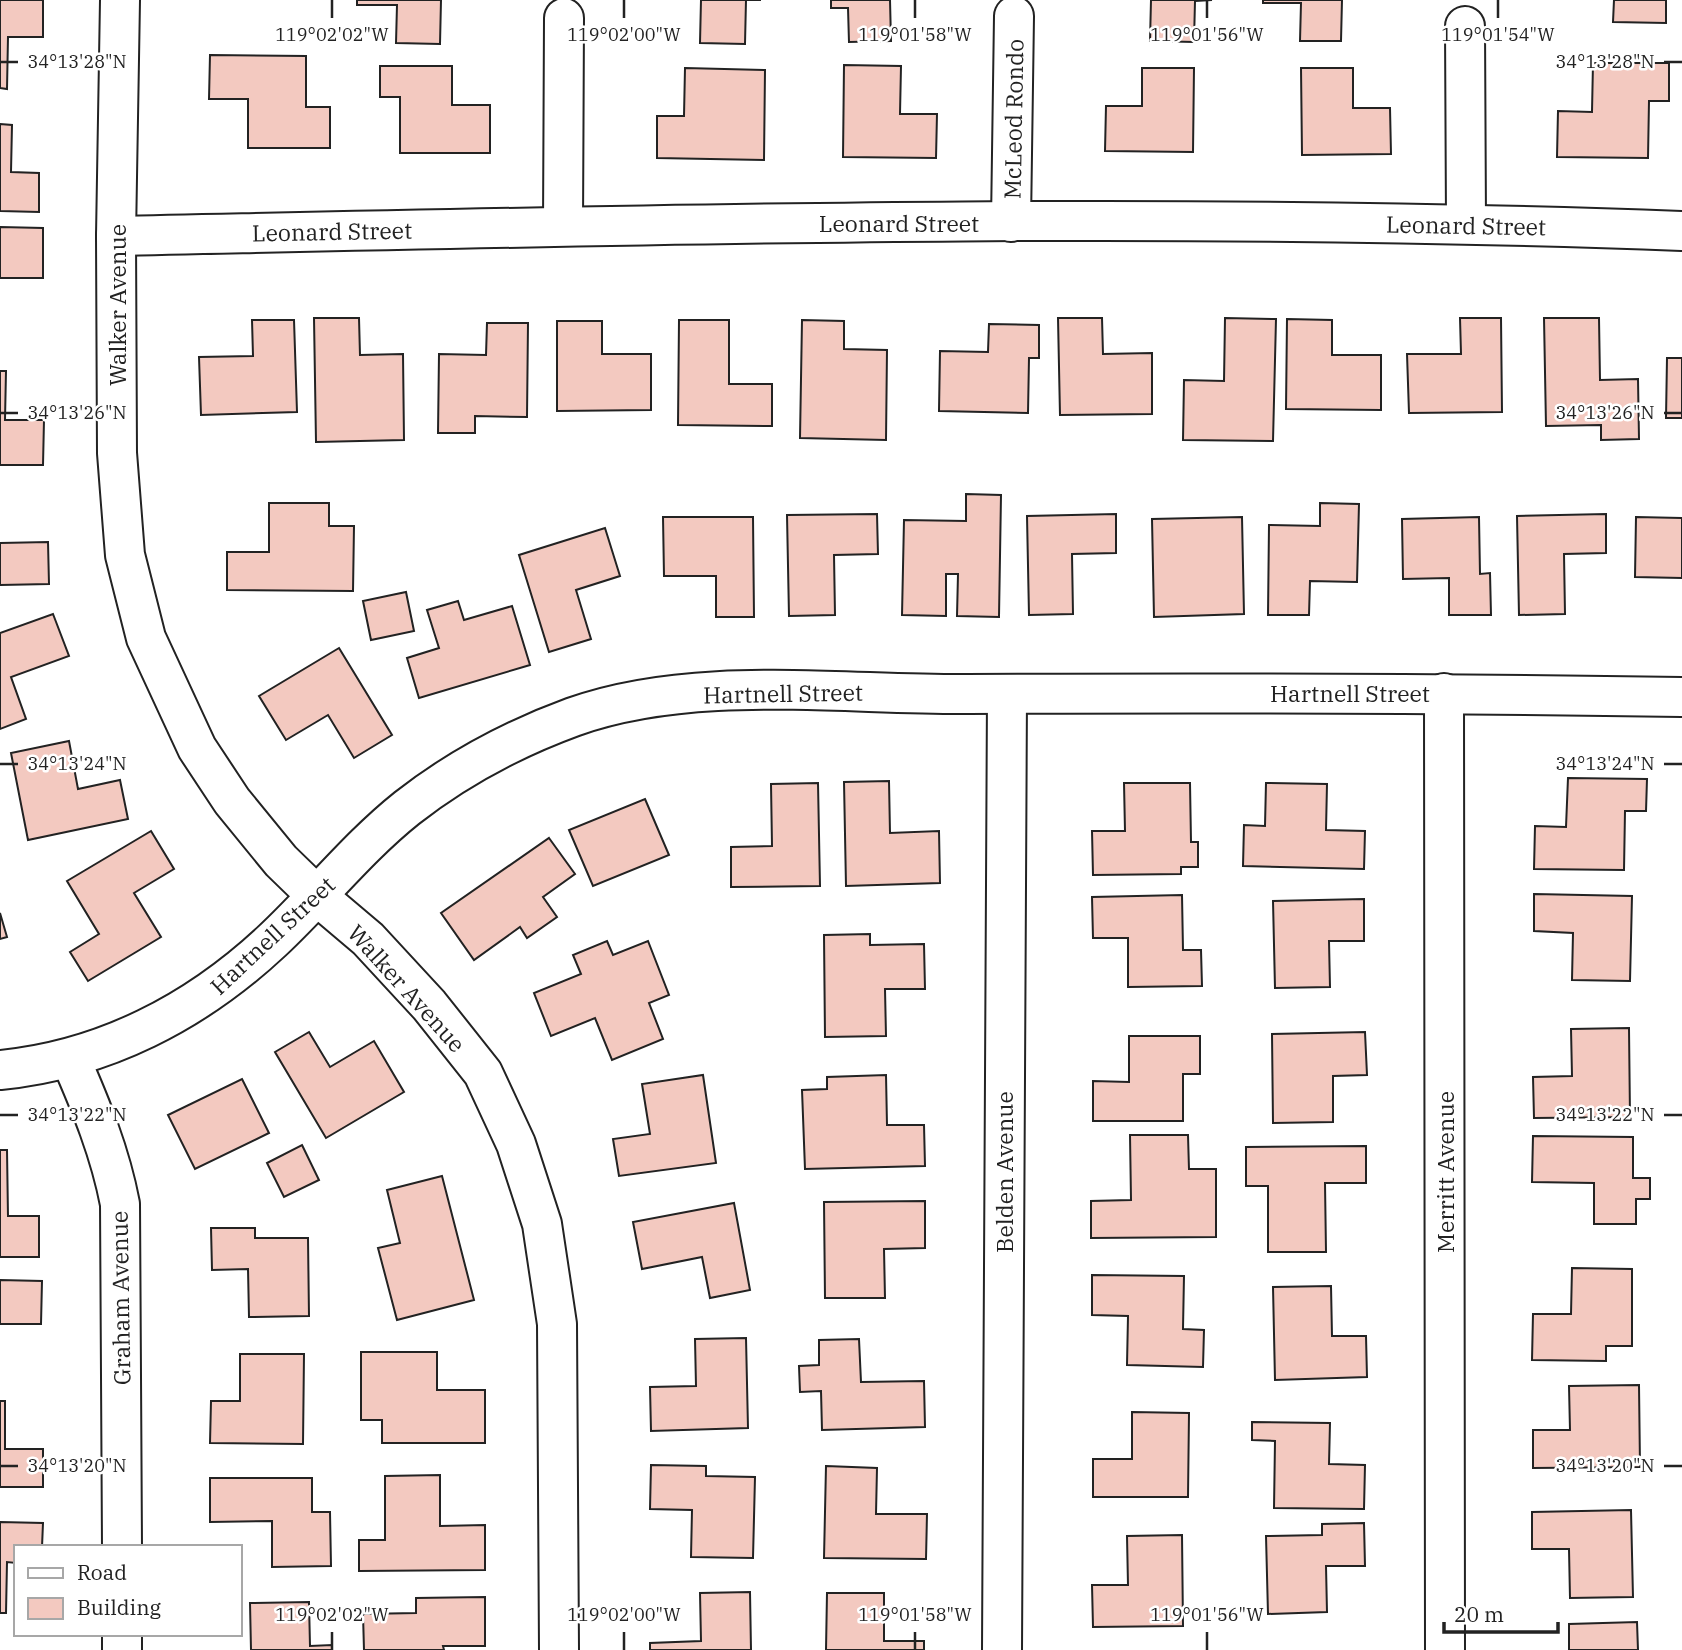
<svg xmlns="http://www.w3.org/2000/svg" width="1682" height="1650" font-family="'IBM Plex Serif',serif">
	<style>
		.building { fill: #f3c9c0; stroke: #222; stroke-width: 2 }
		.lines { fill: none; stroke-linecap: round; stroke-linejoin: round }
		.minor-casing { stroke: #222; stroke-width: 42 }
		.minor { stroke: #fff; stroke-width: 38 }
		.ticks { fill: none; stroke: #222; stroke-width: 2.5 }
		.labels { text-anchor: middle; dominant-baseline: central; stroke-width: 5; stroke-linejoin: round; paint-order: stroke }
		.street-label { font-size: 23px; fill: #222; stroke: #fff }
		.ticks-label { font-size: 18px; text-anchor: middle; fill: #222; stroke: #fff; stroke-width: 5; stroke-linejoin: round; paint-order: stroke }
	</style>
	<rect width="100%" height="100%" fill="#fff"/>
	<g class="building">
		<path d="M0 0H43V37H8L7 89 0 88Z"/>
		<path d="M357 0H441L440 44 396 43 397 5H357Z"/>
		<path d="M701 0H761H746L745 44 700 43Z"/>
		<path d="M831 0H890L891 41 849 42 848 8H831Z"/>
		<path d="M1151 0H1212L1195 1 1194 42 1150 41Z"/>
		<path d="M1263 0H1342L1341 41H1300L1301 3H1263Z"/>
		<path d="M1614 0H1666V23L1613 22Z"/>
		<path d="M210 55 306 56V107H330V148H248V99H209Z"/>
		<path d="M1593 63H1669V101H1649L1648 158 1557 157 1558 111 1592 112Z"/>
		<path d="M844 65 901 66 900 114H937L936 158 843 157Z"/>
		<path d="M380 66H452V105H490V153H400V97H380Z"/>
		<path d="M685 68 765 70 764 160 657 158V116H684Z"/>
		<path d="M1142 68H1194L1193 152 1105 151 1106 106H1142Z"/>
		<path d="M1301 68H1353V108H1390L1391 154 1302 155Z"/>
		<path d="M0 124 12 125 11 172 39 173V212L0 211Z"/>
		<path d="M0 227 43 228V278H0Z"/>
		<path d="M314 318H359L360 355 403 354 404 440 316 442Z"/>
		<path d="M1058 318H1102L1103 354 1152 353V414L1060 415Z"/>
		<path d="M1225 318 1276 319 1273 441 1183 440 1184 380 1224 381Z"/>
		<path d="M1460 318H1501L1502 412 1409 413 1407 354H1461Z"/>
		<path d="M1544 318H1599L1600 380 1638 379 1639 439 1601 440V425L1546 426Z"/>
		<path d="M1287 319 1332 320V355H1381V410L1286 409Z"/>
		<path d="M252 320H294L297 412 201 415 199 357 253 356Z"/>
		<path d="M679 320H729V384H772V426L678 425Z"/>
		<path d="M802 320 844 321V349L887 350 886 440 800 438Z"/>
		<path d="M557 321H602V354H651V410L557 411Z"/>
		<path d="M487 323H528L527 417 475 416V433H438L439 354 486 355Z"/>
		<path d="M989 324 1039 325V358H1029L1028 413 939 411 940 351 988 352Z"/>
		<path d="M1667 358H1682V418H1666Z"/>
		<path d="M0 371H6L5 420H44L43 465H0Z"/>
		<path d="M966 494 1001 495 999 617 957 616 958 574H946V616L902 615 904 520 966 521Z"/>
		<path d="M269 503H329V526H354L353 591 227 590V552H269Z"/>
		<path d="M1320 503 1359 504 1357 582 1310 581 1309 615H1268L1269 525 1320 526Z"/>
		<path d="M877 514 878 554 834 555 835 615 789 616 787 515Z"/>
		<path d="M1116 514V553L1072 554 1073 614 1029 615 1027 516Z"/>
		<path d="M1606 514V553L1564 554 1565 614 1519 615 1517 516Z"/>
		<path d="M663 517H753L754 617H716V576H664Z"/>
		<path d="M1242 517 1244 614 1154 617 1152 519Z"/>
		<path d="M1479 517 1480 574 1490 573 1491 615H1449V578L1403 579 1402 519Z"/>
		<path d="M1636 517 1682 518V578L1635 577Z"/>
		<path d="M605 528 620 576 576 590 591 639 549 652 519 555Z"/>
		<path d="M48 542 49 584 0 585V543Z"/>
		<path d="M406 592 414 631 371 640 363 601Z"/>
		<path d="M458 601 464 620 512 606 530 665 419 698 407 658 439 648 427 610Z"/>
		<path d="M53 614 69 656 11 677 26 719 0 729V633Z"/>
		<path d="M339 648 392 735 354 758 328 715 286 740 259 696Z"/>
		<path d="M69 741 78 789 120 780 128 819 28 840 11 753Z"/>
		<path d="M1568 778 1647 779 1646 811H1625L1624 870 1534 869 1535 826 1566 827Z"/>
		<path d="M889 781 890 833 939 831 940 883 846 886 844 782Z"/>
		<path d="M818 783 820 886 731 887V847L772 846 771 784Z"/>
		<path d="M1124 783H1190L1191 842H1198V867H1181V874L1093 875 1092 831H1125Z"/>
		<path d="M1266 783 1327 784 1326 830 1365 831 1364 869 1243 866 1244 825 1265 826Z"/>
		<path d="M645 799 669 855 593 886 569 830Z"/>
		<path d="M151 831 174 869 134 893 161 937 88 981 70 952 99 934 67 881Z"/>
		<path d="M549 838 575 874 543 897 557 917 527 938 520 927 474 960 441 913Z"/>
		<path d="M1534 894 1632 896 1630 981 1572 980 1573 933 1534 931Z"/>
		<path d="M1182 895 1183 950H1201L1202 986 1128 987V938H1093L1092 897Z"/>
		<path d="M1364 899V941H1329L1330 987 1275 988 1273 901Z"/>
		<path d="M0 913 7 937 0 939Z"/>
		<path d="M870 934V945L924 944 925 989H885L886 1036 825 1037 824 935Z"/>
		<path d="M607 941 613 955 648 941 669 995 649 1003 663 1039 612 1060 595 1018 551 1036 534 993 581 974 573 955Z"/>
		<path d="M1629 1028 1630 1117 1534 1118 1533 1077 1572 1076 1571 1029Z"/>
		<path d="M309 1032 330 1067 374 1041 404 1092 326 1138 275 1052Z"/>
		<path d="M1365 1032 1367 1075 1333 1076V1122L1273 1123 1272 1034Z"/>
		<path d="M1129 1036H1200V1074H1183V1121H1093V1081L1129 1082Z"/>
		<path d="M703 1075 716 1163 619 1176 613 1139 650 1134 642 1084Z"/>
		<path d="M886 1075 887 1125H924L925 1166 805 1169 802 1090 827 1089V1077Z"/>
		<path d="M242 1079 269 1133 195 1169 168 1115Z"/>
		<path d="M1130 1135H1188L1189 1169H1216V1237L1091 1238V1201L1131 1200Z"/>
		<path d="M1533 1136 1633 1137V1178H1650V1199H1636V1224H1594V1183L1532 1182Z"/>
		<path d="M302 1145 319 1180 284 1197 267 1163Z"/>
		<path d="M1366 1146V1183H1325L1326 1252H1268V1186H1246V1147Z"/>
		<path d="M0 1150H7L8 1216H39V1257H0Z"/>
		<path d="M442 1176 474 1300 397 1320 378 1248 400 1243 387 1190Z"/>
		<path d="M925 1201V1248L884 1249 885 1298H825L824 1202Z"/>
		<path d="M734 1203 750 1290 710 1298 702 1257 642 1269 633 1222Z"/>
		<path d="M211 1228H255V1238H308L309 1316 249 1317 248 1269 212 1270Z"/>
		<path d="M1572 1268 1632 1269V1346H1606V1361L1532 1360 1533 1314H1571Z"/>
		<path d="M1092 1275 1184 1276 1183 1329 1204 1330 1203 1367 1127 1365 1128 1316 1092 1315Z"/>
		<path d="M0 1280 42 1281 41 1324H0Z"/>
		<path d="M1331 1286 1332 1336H1366L1367 1377 1275 1380 1273 1287Z"/>
		<path d="M746 1338 748 1428 651 1431 650 1387 696 1386 695 1339Z"/>
		<path d="M859 1339 861 1382 924 1381 925 1427 822 1430 821 1391 800 1392 799 1366 819 1365V1340Z"/>
		<path d="M361 1352H437V1390H485V1443H382V1420H361Z"/>
		<path d="M240 1354H304L303 1444 210 1443 211 1401H240Z"/>
		<path d="M1639 1385 1640 1467 1533 1468V1430H1570L1569 1386Z"/>
		<path d="M0 1401H5V1449H43V1487H0Z"/>
		<path d="M1132 1412 1189 1413 1188 1497H1093V1459H1132Z"/>
		<path d="M1252 1422 1330 1423 1329 1464 1365 1465 1364 1509 1274 1508 1275 1441 1252 1440Z"/>
		<path d="M651 1465 706 1466V1476L755 1477 753 1558 691 1557 692 1510 650 1509Z"/>
		<path d="M826 1466 877 1468 876 1514H927L926 1559 824 1558Z"/>
		<path d="M440 1475V1526L485 1525V1570L359 1571V1540H385V1476Z"/>
		<path d="M210 1478H312V1512H330L331 1566 272 1567V1521L210 1522Z"/>
		<path d="M1631 1510 1633 1597 1570 1598 1569 1549H1532V1512Z"/>
		<path d="M0 1522 43 1523 42 1547H16V1563L7 1562 6 1613H0Z"/>
		<path d="M1364 1523 1365 1566H1326L1327 1612 1268 1614 1266 1536 1322 1535V1524Z"/>
		<path d="M1182 1535 1183 1626 1093 1627 1092 1585H1128L1127 1536Z"/>
		<path d="M750 1592 751 1650H650V1643L701 1641 700 1593Z"/>
		<path d="M827 1593H884V1641H924V1650H826Z"/>
		<path d="M485 1597V1646H443L444 1650H364L363 1614 416 1613V1598Z"/>
		<path d="M309 1602 310 1646 332 1645V1650H251L250 1603Z"/>
		<path d="M1637 1622 1638 1650H1569V1624Z"/>
	</g>
	<g class="lines">
		<defs>
			<g id="minor">
				<path d="M120 0 116 236 117 453 125 555 146 638 197 748 232 801 281 861 316 895 368 939 429 1005 483 1073 516 1144 542 1224 557 1324 559 1650"/>
				<path d="M1465 26 1466 223"/>
				<path d="M1011 222 1014 16"/>
				<path d="M563 226 564 18"/>
				<path d="M116 236C638 225 1161 211 1682 231"/>
				<path d="M1444 693 1445 1650"/>
				<path d="M70 1058C91 1106 110 1152 120 1204L122 1547"/>
				<path d="M0 1070C104 1060 196 1012 272 941 318 898 358 847 407 808 458 768 513 739 573 717 693 674 842 695 968 694 1206 693 1444 693 1682 697"/>
				<path d="M122 1634V1650"/>
				<path d="M1002 1650 1007 694"/>
			</g>
		</defs>
		<use href="#minor" class="minor-casing"/>
		<use href="#minor" class="minor"/>
	</g>
	<path class="ticks" d="M332 0V18M624 0V18M915 0V18M1207 0V18M1498 0V18M0 62H18M1664 62H1682M0 413H18M1664 413H1682M0 764H18M1664 764H1682M0 1115H18M1664 1115H1682M0 1466H18M1664 1466H1682M332 1632V1650M624 1632V1650M915 1632V1650M1207 1632V1650"/>
	<g class="labels">
		<g class="street-label">
			<text transform="translate(1013 119) rotate(-89)">McLeod Rondo</text>
			<text x="899" y="223">Leonard Street</text>
			<text transform="translate(1466 225) rotate(1)">Leonard Street</text>
			<text transform="translate(332 231) rotate(-1)">Leonard Street</text>
			<text transform="translate(117 305) rotate(-90)">Walker Avenue</text>
			<text transform="translate(783 693) rotate(-1)">Hartnell Street</text>
			<text x="1350" y="693">Hartnell Street</text>
			<text transform="translate(272 935) rotate(-43)">Hartnell Street</text>
			<text transform="translate(407 988) rotate(48)">Walker Avenue</text>
			<text transform="translate(1004 1172) rotate(-90)">Belden Avenue</text>
			<text transform="translate(1445 1172) rotate(-90)">Merritt Avenue</text>
			<text transform="translate(120 1298) rotate(-91)">Graham Avenue</text>
		</g>
	</g>
	<g class="ticks-label">
		<text x="332" y="41">119°02'02"W</text>
		<text x="624" y="41">119°02'00"W</text>
		<text x="915" y="41">119°01'58"W</text>
		<text x="1207" y="41">119°01'56"W</text>
		<text x="1498" y="41">119°01'54"W</text>
		<text x="77" y="68">34°13'28"N</text>
		<text x="1605" y="68">34°13'28"N</text>
		<text x="77" y="419">34°13'26"N</text>
		<text x="1605" y="419">34°13'26"N</text>
		<text x="77" y="770">34°13'24"N</text>
		<text x="1605" y="770">34°13'24"N</text>
		<text x="77" y="1121">34°13'22"N</text>
		<text x="1605" y="1121">34°13'22"N</text>
		<text x="77" y="1472">34°13'20"N</text>
		<text x="1605" y="1472">34°13'20"N</text>
		<text x="332" y="1621">119°02'02"W</text>
		<text x="624" y="1621">119°02'00"W</text>
		<text x="915" y="1621">119°01'58"W</text>
		<text x="1207" y="1621">119°01'56"W</text>
	</g>
	<rect x="14" y="1545" width="228" height="91" fill="#ffffff" stroke="#a7a7a7" stroke-width="2"/>
	<rect x="28" y="1568" width="35" height="10" fill="#ffffff" stroke="#a7a7a7" stroke-width="2"/>
	<text x="77" y="1580" font-size="21" fill="#222222">Road</text>
	<rect x="28" y="1598" width="35" height="21" fill="#f3c9c0" stroke="#a7a7a7" stroke-width="2"/>
	<text x="77" y="1615" font-size="21" fill="#222222">Building</text>
	<path d="M1444 1622v10h114v-10" fill="none" stroke="#222222" stroke-width="3.5"/>
	<text x="1454" y="1622" font-size="21" fill="#222222" stroke="#ffffff" stroke-width="5" paint-order="stroke">20 m</text>
</svg>
